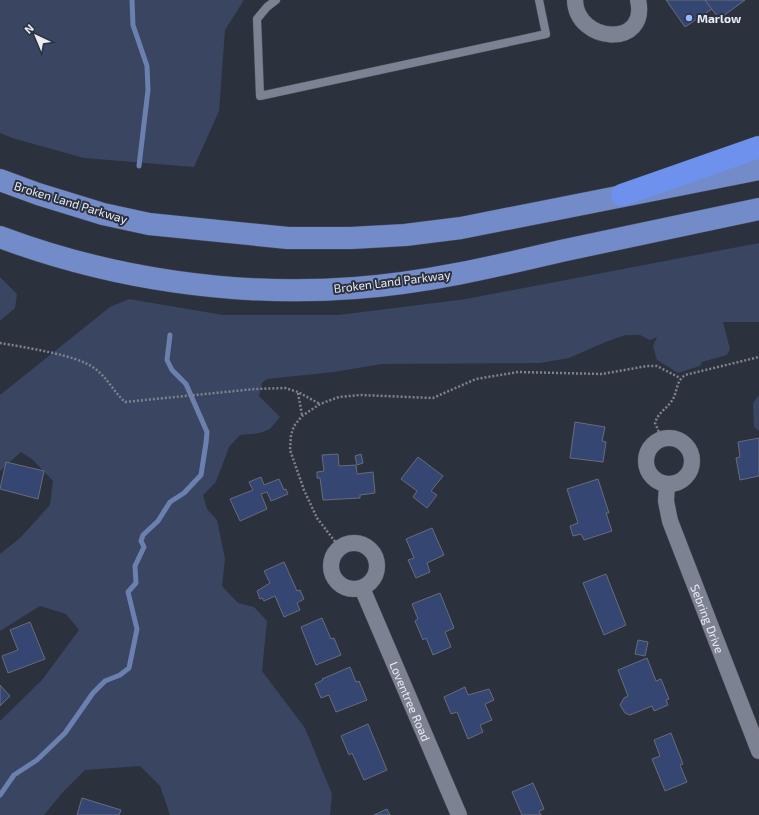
<svg xmlns="http://www.w3.org/2000/svg" width="759" height="815" font-family="'Exo 2',sans-serif">
	<style>
		.green { fill: #394561 }
		.lines { fill: none; stroke-linecap: round; stroke-linejoin: round }
		.stream { stroke: #6b80af; stroke-width: 5 }
		.building { fill: #344671; stroke: #666c7b }
		.lane-casing { stroke: #474c57; stroke-width: 9 }
		.street-casing { stroke: #474c57; stroke-width: 17 }
		.primary-casing { stroke: #474c57; stroke-width: 23 }
		.highway-casing { stroke: #474c57; stroke-width: 23 }
		.path { stroke: #7f838e; stroke-width: 2.5; stroke-dasharray: 2 2; stroke-linecap: butt }
		.lane { stroke: #7c8292; stroke-width: 8 }
		.street { stroke: #7c8292; stroke-width: 16 }
		.primary { stroke: #738bc9; stroke-width: 22 }
		.highway { stroke: #6d91ed; stroke-width: 22 }
		.poi-dot { fill: #97b6fd; stroke: #2c313e; stroke-width: 1.5 }
		.labels { text-anchor: middle; dominant-baseline: central; stroke-width: 4; stroke-linejoin: round; paint-order: stroke }
		.poi-label { font-size: 12px; font-weight: bold; fill: #e9ecf5; stroke: #2c313e; text-anchor: start }
		.street-label { font-size: 12px; fill: #e9ecf5; stroke: #2c313e }
	</style>
	<rect width="100%" height="100%" fill="#2c313e"/>
	<g class="green">
		<path d="M0 0H244L225 30 219 111 194 167 84 158 12 138 0 133Z"/>
		<path d="M759 243V322H723L730 349 727 355 702 362 700 366 678 373 657 360 653 346 657 337 650 340 640 335H626L608 341 569 358 540 363 382 364 334 372 267 379 262 383 259 396 280 417 270 429 260 433 240 435 229 447 216 482 203 495 207 509 217 520 225 559 222 586 238 603 254 607 267 621 262 671 305 728 332 794 330 815H170L160 786 140 766 85 770 62 793 44 815H0V721L42 680 79 630 66 614 40 606 0 631V554L20 538 50 505 53 481 33 460 21 452 0 471V395L110 307 129 299 223 315H338L466 299Z"/>
		<path d="M0 277 17 294 15 308 0 321Z"/>
		<path d="M759 395V431L754 427 753 403Z"/>
	</g>
	<g class="lines">
		<g class="stream">
			<path d="M132 0 133 25 147 66 148 90 139 166"/>
			<path d="M0 795 14 775 37 760 65 733 93 693 105 681 120 675 129 668 137 629 128 592 136 583 135 566 144 547 141 541 143 535 158 521 170 502 184 493 201 475 206 443 207 432 186 384 172 370 167 360 170 335"/>
		</g>
	</g>
	<g class="building">
		<path d="M666 0H705L712 9 685 27Z"/>
		<path d="M705 0H745L719 19Z"/>
		<path d="M575 422 605 427 602 441 606 442 603 462 570 458Z"/>
		<path d="M759 438V476L740 480 736 458 740 457 738 442Z"/>
		<path d="M338 454 339 466 356 465 357 474 373 472 375 493 360 495V498L323 500 320 478H317V472L324 471 322 455Z"/>
		<path d="M361 454 363 463 357 465 355 456Z"/>
		<path d="M418 457 443 476 431 491 437 495 427 508 413 497 417 491 401 479Z"/>
		<path d="M6 462 44 471 38 499 0 489Z"/>
		<path d="M261 477 264 485 279 479 284 490 286 489 288 494 271 501 267 492 261 494 267 509 240 521 230 499 253 490 249 482Z"/>
		<path d="M598 479 609 513H606L612 531 584 540 581 534 573 536 570 526 578 523 567 489Z"/>
		<path d="M432 528 444 555 427 563 430 572 416 578 408 560 414 558 406 539Z"/>
		<path d="M284 562 297 591 300 590 304 599 297 603 300 610 284 617 275 596 264 601 262 598 260 599 257 591 270 583 264 571Z"/>
		<path d="M606 574 626 625 604 635 583 583Z"/>
		<path d="M440 593 454 628 445 632 451 647 433 655 426 638 423 640 415 621 418 619 412 604Z"/>
		<path d="M322 618 331 639 334 638 341 655 316 665 301 627Z"/>
		<path d="M30 622 45 659 8 673 2 656 18 650 10 630Z"/>
		<path d="M638 640 648 642 645 656 635 654Z"/>
		<path d="M647 658 656 681 661 679 669 699 666 700 668 705 654 711 652 706 630 715 625 713 620 705 624 698 628 696 618 670Z"/>
		<path d="M350 667 356 682 359 681 367 700 336 712 329 695 321 698 315 684 323 680 322 679Z"/>
		<path d="M0 685 10 696 0 706Z"/>
		<path d="M465 687 468 695 489 689 494 700 485 704 492 720 480 725 483 732 468 739 457 712 451 714 444 697Z"/>
		<path d="M368 724 387 770 364 780 352 753 349 755 341 736Z"/>
		<path d="M671 733 683 764 680 765 687 782 665 791 652 759 660 756 654 740Z"/>
		<path d="M533 783 544 809 539 811 541 815H522L512 792Z"/>
		<path d="M82 798 121 810 119 815H77Z"/>
		<path d="M387 809 390 815H374Z"/>
	</g>
	<g class="lines">
		<defs>
			<path id="lane" d="M276 0 267 7 257 19 260 96 546 34 539 0"/>
			<g id="street">
				<path d="M575 0C576 43 649 49 638 0"/>
				<circle cx="669" cy="461" r="23"/>
				<path id="s1" d="M667 484 666 501 670 521 759 751"/>
				<circle cx="354" cy="566" r="23"/>
				<path id="s2" d="M362 588 459 815"/>
			</g>
			<g id="primary">
				<path d="M0 180 38 194 103 214 149 224 288 238H351L405 235 461 228 759 169"/>
				<path d="M0 237C112 279 236 297 355 288 425 283 493 267 561 251 627 237 693 223 759 209"/>
			</g>
			<path id="highway" d="M622 195 759 147"/>
		</defs>
		<use href="#lane" class="lane-casing"/>
		<use href="#street" class="street-casing"/>
		<use href="#primary" class="primary-casing"/>
		<use href="#highway" class="highway-casing"/>
		<g class="path">
			<path d="M0 343C22 347 78 355 94 368 107 377 113 391 125 402L255 389 285 388 298 392 320 404"/>
			<path d="M298 393 302 415"/>
			<path d="M662 439 655 423C658 413 665 410 671 402 678 393 675 382 685 375L759 357"/>
			<path d="M340 548 317 518 304 490 290 450 291 435 294 426 302 416 320 404 339 397 360 395 433 398 476 379 518 372 602 374 647 366H657L680 378"/>
		</g>
		<use href="#lane" class="lane"/>
		<use href="#street" class="street"/>
		<use href="#primary" class="primary"/>
		<use href="#highway" class="highway"/>
	</g>
	<circle class="poi-dot" cx="689" cy="18" r="4"/>
	<g class="labels">
		<g class="poi-label">
			<text x="697" y="18">Marlow</text>
		</g>
		<g class="street-label">
			<text transform="translate(71 202) rotate(17)">Broken Land Parkway</text>
			<text transform="translate(392 281) rotate(-7)">Broken Land Parkway</text>
			<text stroke="none"><textPath href="#s1" startOffset="142">Sebring Drive</textPath></text>
			<text stroke="none"><textPath href="#s2" startOffset="123">Loventree Road</textPath></text>
		</g>
	</g>
	<g transform="translate(36 36) rotate(316)" stroke="#2c313e" stroke-width="3" paint-order="stroke">
	<path d="M0-3L7 15L0 10L-7 15Z" fill="#e9ecf5"/>
	<text y="-6" font-size="11" font-weight="bold" text-anchor="middle" fill="#e9ecf5">N</text>
	</g>
</svg>
